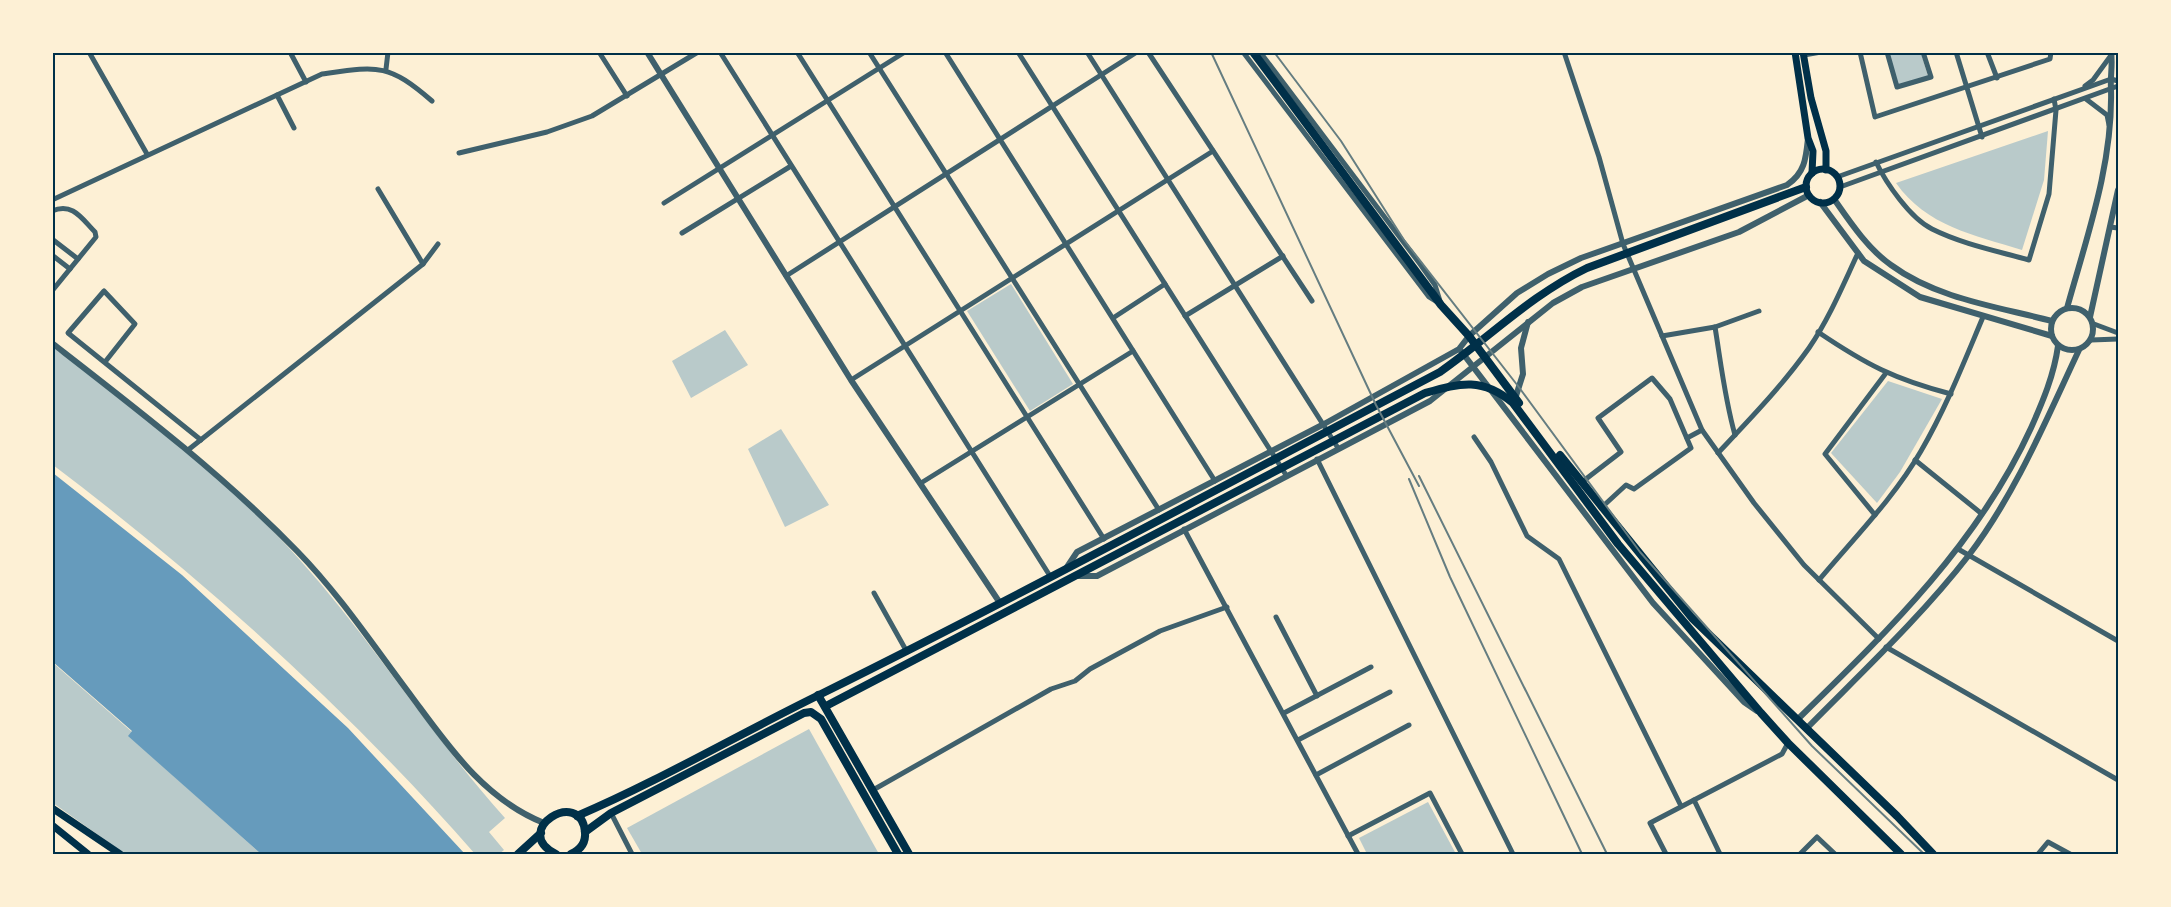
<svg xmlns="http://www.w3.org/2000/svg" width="2171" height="907" font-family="Manrope,sans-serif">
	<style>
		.green { fill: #b9caca }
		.water { fill: #669bbc }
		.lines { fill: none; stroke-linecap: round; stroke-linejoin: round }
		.minor { stroke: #3f606c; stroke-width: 5 }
		.tertiary { stroke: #3f606c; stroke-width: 6 }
		.secondary { stroke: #003049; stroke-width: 7 }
		.primary { stroke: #003049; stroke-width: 8 }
		.rail { stroke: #657d81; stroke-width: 2 }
		.neatline { fill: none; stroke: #003049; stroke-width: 2 }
	</style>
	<rect width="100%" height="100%" fill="#fdf0d5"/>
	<g class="green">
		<path d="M1889 53H1921L1928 76 1898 85Z"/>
		<path d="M2048 131 2044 180 2022 250C1974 235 1926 226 1896 183Z"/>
		<path d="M1011 284 1073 384 1030 411 967 311Z"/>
		<path d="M725 330 748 365 691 398 672 361Z"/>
		<path d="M52 346C137 413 227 478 299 559 373 641 431 736 505 818L489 832 504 850 499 854H475C349 710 205 580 53 465Z"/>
		<path d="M1888 381 1942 399 1900 472 1877 503 1831 453Z"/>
		<path d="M781 429 829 505 785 527 748 449Z"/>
		<path d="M52 662 132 732 129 736 261 854H125L53 803Z"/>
		<path d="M809 729 879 854H642L627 828Z"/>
		<path d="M1428 802 1456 854H1367L1359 838Z"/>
	</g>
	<path class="water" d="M53 473 182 575 260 647 348 728 465 854H261L128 736 132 731 53 662Z"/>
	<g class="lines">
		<g class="minor">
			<path d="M89 52 147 154"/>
			<path d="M290 52 306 82"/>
			<path d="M599 52 627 96"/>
			<path d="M720 52 1050 576"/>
			<path d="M797 52 1104 539"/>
			<path d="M869 52 1159 510"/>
			<path d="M945 52 1215 481"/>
			<path d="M1018 52 1286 475"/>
			<path d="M1087 52 1338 448"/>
			<path d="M1148 52 1312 301"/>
			<path d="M1243 52 1429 297 1437 302"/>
			<path d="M1260 52 1420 264 1435 285 1440 301"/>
			<path d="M1564 52 1599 157 1623 244 1702 430 1754 503 1804 565 1879 639"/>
			<path d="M1860 52 1875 117 2050 59 2051 52"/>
			<path d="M1887 52 1897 87 1931 77 1923 52"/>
			<path d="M1956 52 1982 137"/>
			<path d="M1987 52 1997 78"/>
			<path d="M1804 55 1821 52"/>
			<path d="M386 69 388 52"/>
			<path d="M2085 86 2093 80 2112 54"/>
			<path d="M277 95 294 128"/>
			<path d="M2086 99 2107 115 2109 125"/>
			<path d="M459 153 547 132 592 116 698 52"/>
			<path d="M1876 162C1886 183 1910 218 1932 229 1962 244 1997 251 2029 260L2049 194 2056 110 2054 99"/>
			<path d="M1837 177 2111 79 2118 81"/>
			<path d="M1840 187 2118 86"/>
			<path d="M378 189 423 264"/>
			<path d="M52 200 322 74C378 66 388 63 432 101"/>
			<path d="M664 203 905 52"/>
			<path d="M52 211C73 202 82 219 95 232L96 237 52 291"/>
			<path d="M2110 227 2118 228"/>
			<path d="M682 233 791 166"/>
			<path d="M52 239 78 259"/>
			<path d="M52 255 70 269"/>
			<path d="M786 276 1137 52"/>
			<path d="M1185 316 1283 256"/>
			<path d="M1113 318 1165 284"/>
			<path d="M2094 324 2118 333"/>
			<path d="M1715 327C1721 364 1725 400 1735 435"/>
			<path d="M1818 332C1867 365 1894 379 1951 394"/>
			<path d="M1662 336 1715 327 1759 311"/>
			<path d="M2091 340 2118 339"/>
			<path d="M105 362 135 324 104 291 68 333 201 440"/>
			<path d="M851 380 1213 151"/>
			<path d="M1474 437 1491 462 1527 536 1559 559 1681 806"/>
			<path d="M1687 438 1702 430"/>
			<path d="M188 450 423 264 438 244"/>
			<path d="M1718 453C1750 419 1782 386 1809 348 1829 319 1843 285 1858 253"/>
			<path d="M1317 459 1513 854"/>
			<path d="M1915 460 1982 514"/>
			<path d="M1582 482 1621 452 1598 418 1652 378 1670 399 1691 448 1634 489 1626 485 1601 508"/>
			<path d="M921 483 1133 351"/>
			<path d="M1875 515 1825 454 1886 373"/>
			<path d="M1184 529 1358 854"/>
			<path d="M1958 549 2118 641"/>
			<path d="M1819 580C1854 538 1894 498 1921 451 1946 408 1964 362 1983 317"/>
			<path d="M874 593 907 652"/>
			<path d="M1276 617 1317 696"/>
			<path d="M1886 647 2118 780"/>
			<path d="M1284 713 1371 667"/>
			<path d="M1298 740 1390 692"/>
			<path d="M1316 775 1409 725"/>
			<path d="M873 790 1051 689 1075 681 1090 669 1160 631 1227 607"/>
			<path d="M1694 800 1720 854"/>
			<path d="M611 813 632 854"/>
			<path d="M1348 836 1430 793 1462 854"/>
			<path d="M1666 854 1650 823 1782 754 1788 743"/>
			<path d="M1800 854 1817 837 1835 854"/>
			<path d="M2038 854 2048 842 2070 854"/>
		</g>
		<g class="tertiary">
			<path d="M647 52 851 380 1000 603"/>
			<path d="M1834 199C1850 222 1868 249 1891 265 1937 299 1999 307 2052 321"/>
			<path d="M1820 202 1864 261 1920 297 2052 336"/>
			<circle cx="2072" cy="329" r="21"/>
			<path d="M2067 308C2087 236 2113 164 2111 89 2110 76 2113 65 2111 52"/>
			<path d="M2090 317 2118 190"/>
			<path d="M52 343C137 409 222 474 297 551 340 595 375 648 412 697 449 747 484 799 544 823"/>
			<path d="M1461 351 1653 603 1744 702 1757 711"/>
			<path d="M1515 399 1523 374 1521 348 1528 322"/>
			<path d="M1067 567 1077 552 1324 424 1459 349 1469 336 1517 293 1548 274 1581 258 1787 185C1805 173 1806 158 1808 138"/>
			<path d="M1076 576H1097L1430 401 1553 303 1582 287 1739 232 1809 195"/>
			<path d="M1798 719C1888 631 1978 544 2031 428 2043 401 2054 375 2058 346"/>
			<path d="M1807 728C1862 672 1921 617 1969 555 2016 493 2046 420 2079 350"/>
		</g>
		<g class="secondary">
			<path d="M1795 52 1808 138 1813 151 1812 173"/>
			<path d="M1803 52 1811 98 1826 151V170"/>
			<circle cx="1823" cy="186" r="17"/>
			<path d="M52 808 120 854"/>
			<path d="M52 825 88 854"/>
		</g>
		<g class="primary">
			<path d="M1253 52 1441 305 1469 336 1519 403"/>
			<path d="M1560 455 1692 618 1897 816 1933 854"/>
			<path d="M818 695 909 854"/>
			<path d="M826 706 1425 393C1461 383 1482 377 1513 403L1618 544 1761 713 1788 743 1901 854"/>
			<path d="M577 816C661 780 739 734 821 694 1029 591 1234 480 1440 372 1490 337 1531 295 1587 268L1806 187"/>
			<path d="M585 832 611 813 804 713 811 712 821 719 898 854"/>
			<path d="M518 854 541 833"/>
			<path d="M556 854C509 831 581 786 585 832 586 843 580 850 571 854"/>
		</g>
		<g class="rail">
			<path d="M1211 52 1376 405 1419 486"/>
			<path d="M1274 52 1341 141 1404 240 1518 386 1640 552 1812 746 1924 854"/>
			<path d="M1419 476 1607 854"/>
			<path d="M1409 479 1450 577 1582 854"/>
		</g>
	</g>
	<rect width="2171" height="907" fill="none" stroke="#fdf0d5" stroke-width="108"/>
	<rect x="54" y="54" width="2063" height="799" class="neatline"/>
</svg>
